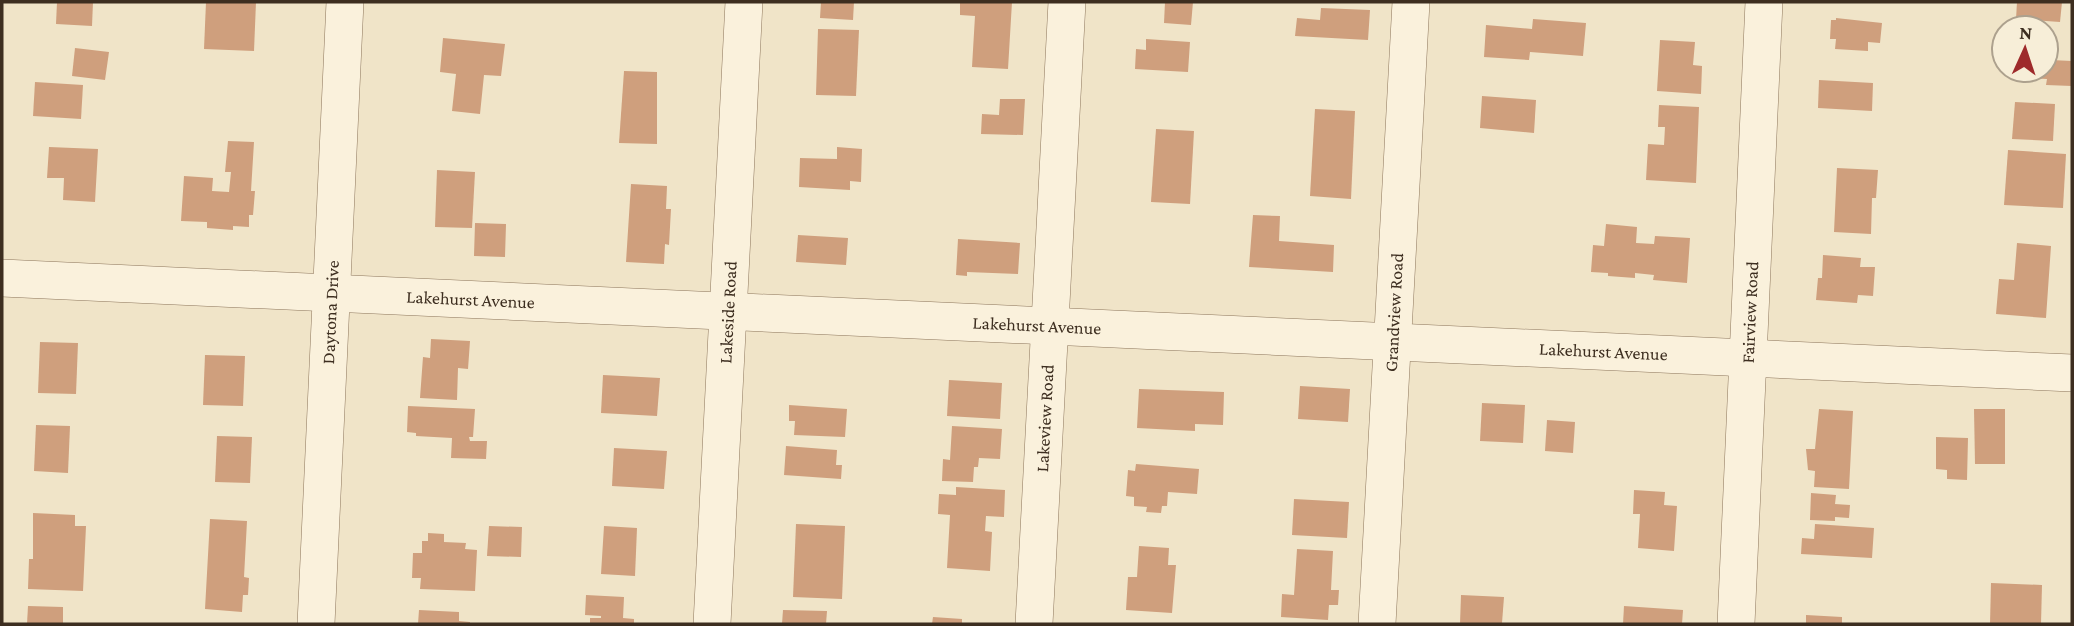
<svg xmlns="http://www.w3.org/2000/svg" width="2074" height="626" font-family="'Crimson Pro',serif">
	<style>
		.building { fill: #cf9f7d }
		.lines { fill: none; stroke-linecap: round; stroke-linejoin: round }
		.minor-casing { stroke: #8d765c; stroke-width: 38 }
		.minor { stroke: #faf1dc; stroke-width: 37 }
		.labels { text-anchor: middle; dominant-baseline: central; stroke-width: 6; stroke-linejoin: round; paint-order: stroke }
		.street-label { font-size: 18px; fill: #3d2e20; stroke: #f7eed8 }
	</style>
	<rect width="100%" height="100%" fill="#f0e4c8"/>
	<g class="building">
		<path d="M57 2H93L92 26 56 24Z"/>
		<path d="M206 2H256L254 51 204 49Z"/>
		<path d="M821 2H854L853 20 820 18Z"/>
		<path d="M960 2H1012L1008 69 972 67 975 16 960 15Z"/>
		<path d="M1165 2H1193L1191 25 1164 23Z"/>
		<path d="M2017 2H2062L2060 22 2016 19Z"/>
		<path d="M1321 8 1370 10 1368 40 1295 36 1297 18 1320 20Z"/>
		<path d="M1836 18 1882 23 1880 43 1868 42V51L1835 49 1836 39H1830L1831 20H1836Z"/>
		<path d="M1533 19 1586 23 1583 56 1530 52 1529 60 1484 57 1486 25 1532 29Z"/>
		<path d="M818 29 859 30 856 96 816 95Z"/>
		<path d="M2046 35H2052L2051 60 2072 61V86L2046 85 2047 79 2008 77V70H2046Z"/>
		<path d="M443 38 505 44 501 76 484 75 480 114 452 111 456 74 440 72Z"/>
		<path d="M1146 39 1190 42 1188 72 1135 69 1136 49 1146 50Z"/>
		<path d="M1660 40 1695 42 1693 65 1702 66 1701 94 1657 91Z"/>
		<path d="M75 48 109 52 105 80 72 76Z"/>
		<path d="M624 71 657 72V144L619 143Z"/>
		<path d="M1819 80 1873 83 1872 111 1818 108Z"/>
		<path d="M35 82 83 85 81 119 33 116Z"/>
		<path d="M1482 96 1536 100 1534 133 1480 128Z"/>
		<path d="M1000 99H1025L1023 135 981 134 982 114 999 115Z"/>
		<path d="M2015 102 2055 104 2053 141 2012 139Z"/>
		<path d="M1659 105 1699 107 1696 183 1646 180 1648 144 1664 145 1665 127H1658Z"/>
		<path d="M1315 109 1355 111 1351 199 1310 196Z"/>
		<path d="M1156 129 1194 131 1190 204 1151 202Z"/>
		<path d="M228 141 254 142 251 191H255L253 215H249V227L233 226V230L207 228V222L181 221 184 176 213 178 212 191 229 192 231 172H225Z"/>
		<path d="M49 147 98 149 95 202 63 200 64 178H47Z"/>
		<path d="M837 147 862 149 861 182 850 181V190L799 187 800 158 837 159Z"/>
		<path d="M2008 150 2066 154 2063 208 2004 205Z"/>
		<path d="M1837 168 1878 170 1876 198H1872L1871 234 1834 232Z"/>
		<path d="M437 170 475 172 472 228 435 227Z"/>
		<path d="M631 184 667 186 666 209H671L669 245 665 244 664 264 626 262Z"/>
		<path d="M1253 215 1280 216 1279 241 1334 245 1333 272 1249 267Z"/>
		<path d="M475 223 506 224 505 257 474 256Z"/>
		<path d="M1606 224 1637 227 1636 243 1654 244 1655 236 1690 238 1687 283 1653 280 1654 275 1635 273V278L1608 276V273L1591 272 1593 245 1604 246Z"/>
		<path d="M798 235 848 238 846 265 796 262Z"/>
		<path d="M958 239 1020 243 1018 274 967 272V276L956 275Z"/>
		<path d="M2017 243 2051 246 2046 318 1996 314 1999 279 2014 280Z"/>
		<path d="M1823 255 1861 258 1860 267H1875L1873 296 1858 295 1857 303 1816 300 1818 278H1822Z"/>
		<path d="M431 339 470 341 468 369 458 368 457 400 420 398 423 357 430 358Z"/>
		<path d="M40 342 78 343 76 394 38 393Z"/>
		<path d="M205 355 245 356 243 406 203 405Z"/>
		<path d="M603 375 660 378 657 416 601 413Z"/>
		<path d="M949 380 1002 383 1000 419 947 416Z"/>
		<path d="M1300 386 1350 389 1348 422 1298 419Z"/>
		<path d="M1139 389 1224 392 1223 425 1195 424V431L1137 428Z"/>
		<path d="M1482 403 1525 405 1523 443 1480 441Z"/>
		<path d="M789 405 847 409 845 437 794 435 795 421H789Z"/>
		<path d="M408 406 475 409 473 437H469L470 441H487L486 459 451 458 452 438 416 436V433L407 432Z"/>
		<path d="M1819 409 1853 411 1849 489 1814 487 1815 471 1808 470 1806 449H1815Z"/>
		<path d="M1974 409H2005V464H1975Z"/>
		<path d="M1547 420 1575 422 1573 453 1545 451Z"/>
		<path d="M36 425 70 426 68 473 34 471Z"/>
		<path d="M952 426 1002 429 1000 459 979 458 978 467H974L973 482 942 481 943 459 950 460Z"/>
		<path d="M217 436 252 437 250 483 215 482Z"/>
		<path d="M1936 437 1968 438 1967 480 1947 479V470L1936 469Z"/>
		<path d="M786 446 837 450 836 465H842L841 479 784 475Z"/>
		<path d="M614 448 667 451 664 489 612 486Z"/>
		<path d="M1136 464 1199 469 1197 494 1168 492 1167 506H1162L1161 513 1146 512 1147 507 1134 506V497L1126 496 1128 470 1135 471Z"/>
		<path d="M956 487 1005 490 1004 517 986 516 985 531 992 532 990 571 947 568 950 515 938 514 939 494 956 495Z"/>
		<path d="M1634 490 1665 492 1664 505 1677 506 1674 551 1638 548 1640 514H1633Z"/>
		<path d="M1811 493 1836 495 1835 504 1850 505 1849 518 1835 517V521L1810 520Z"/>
		<path d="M1294 499 1349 502 1347 538 1292 535Z"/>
		<path d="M33 513 75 515V526H86L83 591 28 589 29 559H33Z"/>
		<path d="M210 519 247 521 244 577 249 578 248 595H243L242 612 205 609Z"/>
		<path d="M796 524 845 526 842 599 793 597Z"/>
		<path d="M1815 524 1874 528 1872 558 1801 554 1802 538 1814 539Z"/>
		<path d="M489 526 522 527 521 557 487 556Z"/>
		<path d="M604 526 637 528 635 576 601 574Z"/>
		<path d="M428 533 444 534V542L466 543 465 549 477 550 475 591 420 589 421 578H412L413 553H422V541H428Z"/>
		<path d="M1139 546 1169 548 1168 565H1176L1172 613 1126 610 1128 577H1137Z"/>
		<path d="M1297 549 1333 551 1331 590H1339L1338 605H1329L1328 620 1281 617 1282 594 1294 595Z"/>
		<path d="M1991 583 2042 585 2041 624H1990Z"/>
		<path d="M586 595 624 597 623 618 634 619V624H590V618H601V616L585 615Z"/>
		<path d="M1461 595 1504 597 1502 623 1460 624Z"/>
		<path d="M28 606 63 607V624H27Z"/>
		<path d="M1624 606 1683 610 1682 624H1623Z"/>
		<path d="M419 610 459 612V621L470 622V624H418Z"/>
		<path d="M783 610 827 611 826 624H782Z"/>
		<path d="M1806 615 1842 617V624H1806Z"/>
		<path d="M933 617 962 619V624H932Z"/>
	</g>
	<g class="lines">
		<defs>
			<g id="minor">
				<path id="s1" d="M2 278 2072 373"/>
				<path id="s2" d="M316 624 345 2"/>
				<path id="s3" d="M712 624 744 2"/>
				<path id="s4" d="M1034 624 1067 2"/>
				<path id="s5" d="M1377 624 1411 2"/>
				<path id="s6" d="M1736 624 1764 2"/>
			</g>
		</defs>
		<use href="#minor" class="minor-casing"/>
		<use href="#minor" class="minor"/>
	</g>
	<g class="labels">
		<g class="street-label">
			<text stroke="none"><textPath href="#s1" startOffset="469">Lakehurst Avenue</textPath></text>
			<text stroke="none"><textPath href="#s2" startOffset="312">Daytona Drive</textPath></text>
			<text stroke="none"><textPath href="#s3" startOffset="312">Lakeside Road</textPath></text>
			<text stroke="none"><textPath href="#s5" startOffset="312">Grandview Road</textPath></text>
			<text stroke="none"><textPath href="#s6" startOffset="312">Fairview Road</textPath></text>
			<text stroke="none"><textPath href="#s1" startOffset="1036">Lakehurst Avenue</textPath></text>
			<text stroke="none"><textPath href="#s1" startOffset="1603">Lakehurst Avenue</textPath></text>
			<text stroke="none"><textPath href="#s4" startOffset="206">Lakeview Road</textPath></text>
		</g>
	</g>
	<rect width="2074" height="626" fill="none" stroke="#3d2e20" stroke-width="7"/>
	<g transform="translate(2025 49) rotate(3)"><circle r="33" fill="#f7eed8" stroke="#ada18e" stroke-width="2"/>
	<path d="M0-5L12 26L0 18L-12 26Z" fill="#9e2a2b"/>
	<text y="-10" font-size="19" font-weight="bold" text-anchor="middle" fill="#3d2e20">N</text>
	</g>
</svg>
